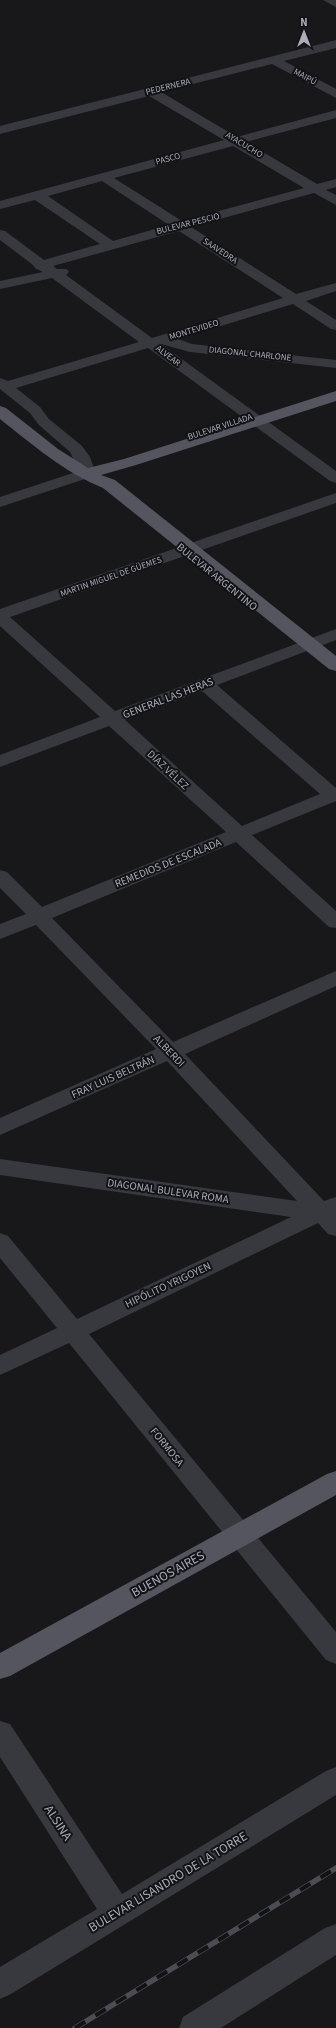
<svg xmlns="http://www.w3.org/2000/svg" width="336" height="2028" font-family="'Source Sans 3',sans-serif">
	<style>
		.lines { fill: none; stroke-linecap: round; stroke-linejoin: round }
		.minor { fill: #38393f; fill-rule: evenodd }
		.major { fill: #54555e; fill-rule: evenodd }
		.rail-casing { stroke: #4b4c54; stroke-width: 5.5 }
		.rail { stroke: #131215; stroke-width: 4; stroke-dasharray: 12; stroke-linecap: butt }
		.labels { text-anchor: middle; dominant-baseline: central; stroke-width: 4; stroke-linejoin: round; paint-order: stroke }
		.far-street-label { font-size: 9px; fill: #a9acba; stroke: #131215 }
		.street-label { font-size: 11px; fill: #a9acba; stroke: #131215 }
		.near-street-label { font-size: 13px; fill: #a9acba; stroke: #131215 }
	</style>
	<rect width="100%" height="100%" fill="#18171a"/>
	<g class="lines">
		<g class="minor">
			<path d="M323 0H336V7Z"/>
			<path d="M336 40V48L284 61 336 89V98L272 64 161 92 237 137 336 110V118L246 142 317 184 336 179V187L326 190 336 195V205L314 193 191 227 296 294 336 283V291L306 301 336 320V330L331 329 293 304 178 339 192 344 336 360V368L190 352 161 344 336 471V483L330 481 148 348 16 388 40 407 49 419 82 446 90 457 96 473 94 476 0 507V497L79 471 70 452 39 425 30 413 0 389V378L8 381 139 342 52 278 0 289V281L43 272 35 268 33 265 0 240V230L5 231 44 260 100 244 35 200 0 209V201L224 140 149 96 0 134V126ZM233 146 304 188 182 221 114 178ZM102 181 169 225 113 241 48 196ZM179 231 283 298 152 338 66 275 69 272 67 269H57L53 266Z"/>
			<path d="M336 493V503L10 617 115 711 336 629V640L217 685 336 788V801L252 835 336 911V928L329 927 236 842 52 918 173 1042 336 971V986L185 1054 324 1201 336 1197V1236L328 1234 318 1223 89 1334 336 1632V1664L326 1660 69 1343 0 1375V1355L57 1328 0 1258V1233L8 1236 77 1319 291 1217 0 1175V1159L297 1201 167 1061 0 1135V1118L156 1049 36 925 0 939V924L26 914 0 888V870L7 872 42 907 226 832 109 726 0 767V755L100 717 0 626V609ZM202 691 320 794 242 826 125 720Z"/>
			<path d="M0 1721 10 1724 122 1894 326 1771 336 1767V1795L11 1994 0 1999V1967L97 1909 0 1757Z"/>
			<path d="M336 1924V1955L221 2028H179L183 2017 325 1928Z"/>
		</g>
		<g class="major">
			<path d="M336 391V401L136 465 101 475 115 480 336 656V671L329 669 103 488C64 472 33 445 0 419V406L6 408 58 449 88 468 124 459Z"/>
			<path d="M336 1471V1495L10 1676 0 1679V1653L327 1474Z"/>
		</g>
		<defs>
			<path id="rail" d="M75 2028 336 1868"/>
		</defs>
		<use href="#rail" class="rail-casing"/>
		<use href="#rail" class="rail"/>
	</g>
	<g class="labels">
		<g class="far-street-label">
			<text transform="translate(305 77) rotate(29)">MAIPÚ</text>
			<text transform="translate(168 87) rotate(-14)">PEDERNERA</text>
			<text transform="translate(244 145) rotate(31)">AYACUCHO</text>
			<text transform="translate(168 159) rotate(-15)">PASCO</text>
			<text transform="translate(188 224) rotate(-14)">BULEVAR PESCIO</text>
			<text transform="translate(220 251) rotate(33)">SAAVEDRA</text>
			<text transform="translate(194 330) rotate(-17)">MONTEVIDEO</text>
			<text transform="translate(250 354) rotate(6)">DIAGONAL CHARLONE</text>
			<text transform="translate(168 356) rotate(37)">ALVEAR</text>
			<text transform="translate(220 427) rotate(-18)">BULEVAR VILLADA</text>
			<text transform="translate(111 577) rotate(-19)">MARTIN MIGUEL DE GÜEMES</text>
		</g>
		<g class="street-label">
			<text transform="translate(217 577) rotate(39)">BULEVAR ARGENTINO</text>
			<text transform="translate(168 698) rotate(-21)">GENERAL LAS HERAS</text>
			<text transform="translate(168 770) rotate(43)">DÍAZ VÉLEZ</text>
			<text transform="translate(168 863) rotate(-22)">REMEDIOS DE ESCALADA</text>
			<text transform="translate(169 1051) rotate(46)">ALBERDI</text>
			<text transform="translate(113 1077) rotate(-24)">FRAY LUIS BELTRÁN</text>
			<text transform="translate(168 1191) rotate(8)">DIAGONAL BULEVAR ROMA</text>
			<text transform="translate(168 1285) rotate(-25)">HIPÓLITO YRIGOYEN</text>
			<text transform="translate(167 1447) rotate(51)">FORMOSA</text>
		</g>
		<g class="near-street-label">
			<text transform="translate(168 1574) rotate(-29)">BUENOS AIRES</text>
			<text transform="translate(58 1823) rotate(57)">ALSINA</text>
			<text transform="translate(168 1882) rotate(-31)">BULEVAR LISANDRO DE LA TORRE</text>
		</g>
	</g>
	<g transform="translate(304 32)" stroke="#131215" stroke-width="3" paint-order="stroke">
	<path d="M0-3L7 15L0 10L-7 15Z" fill="#a9acba"/>
	<text y="-6" font-size="11" font-weight="bold" text-anchor="middle" fill="#a9acba">N</text>
	</g>
</svg>
